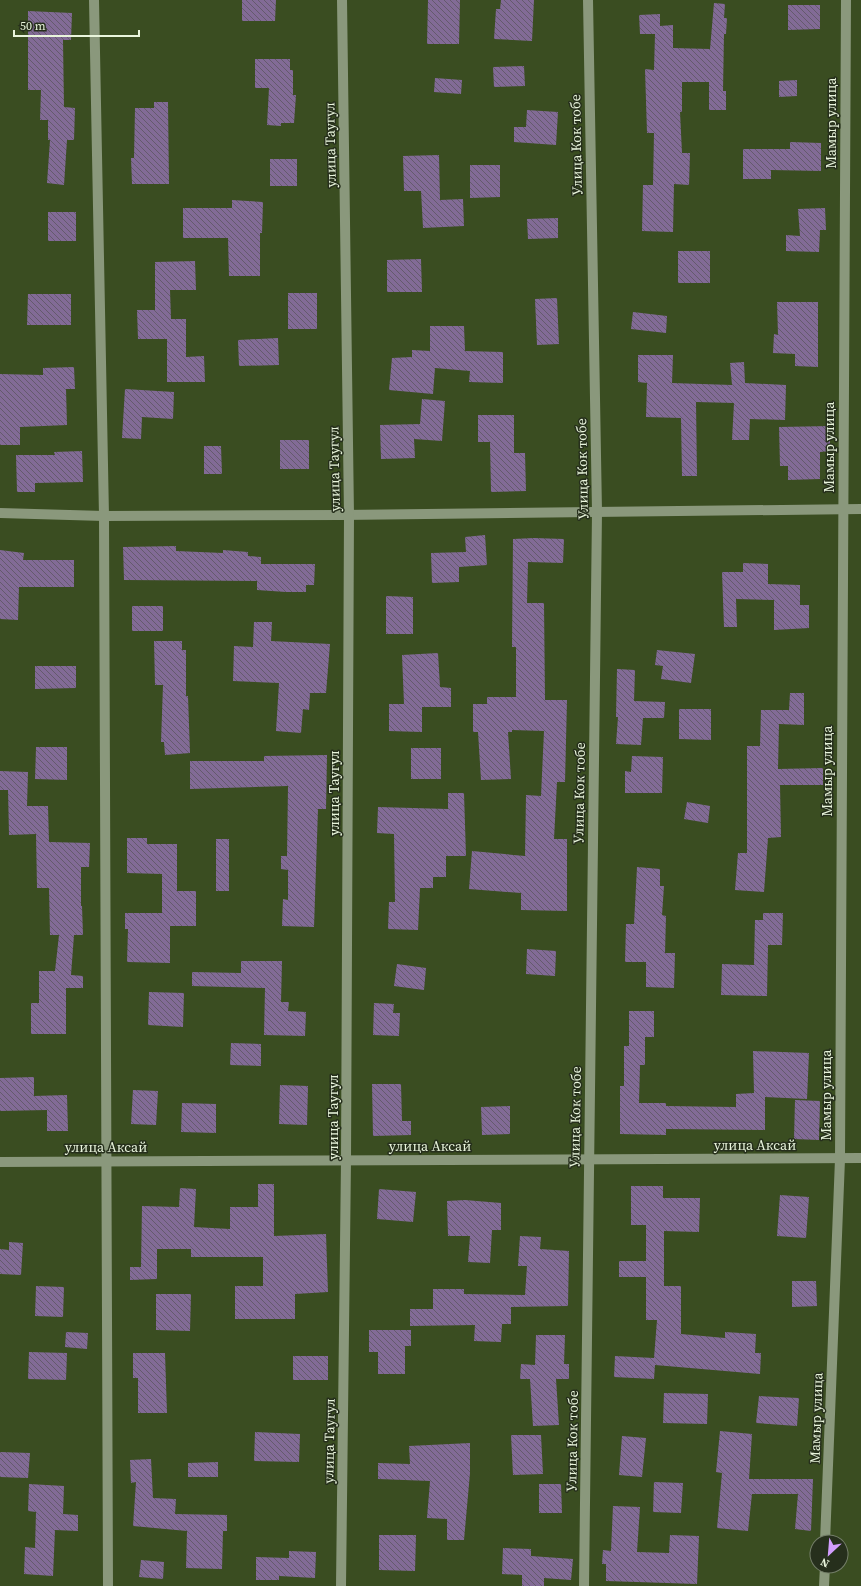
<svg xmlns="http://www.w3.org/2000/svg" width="861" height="1586" font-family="'Source Serif 4',serif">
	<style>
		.building { fill: url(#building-back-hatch) }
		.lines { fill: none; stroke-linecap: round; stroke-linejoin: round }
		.minor { stroke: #8a987c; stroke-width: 10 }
		.labels { text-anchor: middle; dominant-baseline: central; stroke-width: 3; stroke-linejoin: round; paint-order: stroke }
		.street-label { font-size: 14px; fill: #e9f5dc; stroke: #262f1c }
	</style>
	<defs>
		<pattern id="building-back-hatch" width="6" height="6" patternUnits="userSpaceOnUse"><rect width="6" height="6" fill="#826b96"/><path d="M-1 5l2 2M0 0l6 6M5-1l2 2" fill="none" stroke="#645a6c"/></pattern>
	</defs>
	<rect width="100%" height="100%" fill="#3a4d21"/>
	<g class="building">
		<path d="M242 0H276L275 21H242Z"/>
		<path d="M428 0H460L459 44H427Z"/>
		<path d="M501 0H534L532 41 494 39 496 9H500Z"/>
		<path d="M714 3 725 4 724 18H727L726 34H724L723 91H726V110H709V82H682V112H680L682 153H690L689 185 674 184 673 232 642 231 643 185H653L654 133H647L645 69 654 70 655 34H640L639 15 660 14V26L673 25V48L710 49Z"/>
		<path d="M788 5H820V29L788 30Z"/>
		<path d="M28 11 72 13 71 40H63L64 107 75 108 74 140H67L64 185 47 183 50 140H48V120H40L41 90H28Z"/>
		<path d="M255 59H290V70H293V95H296L294 123H281V126L267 125 269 88H255Z"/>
		<path d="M524 66 525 86 494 87 493 67Z"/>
		<path d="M435 78 462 80 461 94 434 92Z"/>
		<path d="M797 80V96L779 97V81Z"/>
		<path d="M154 102H168L169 184H132L131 158H134L135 108H154Z"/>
		<path d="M527 110 558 112 556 145 514 142V127H526Z"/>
		<path d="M790 142 821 143V171L771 170V179H743V149H790Z"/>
		<path d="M439 155 440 200 463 199 464 226 423 228 421 191H404L403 156Z"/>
		<rect x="270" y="159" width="27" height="27"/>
		<path d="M470 165H500V197L470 198Z"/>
		<path d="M232 200 263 202 262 233H260V276H229L228 238H183V208H232Z"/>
		<path d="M825 208 826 230H820L819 252 786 251V235L800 236 798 209Z"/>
		<rect x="48" y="212" width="28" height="29"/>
		<path d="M558 218V238L528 239 527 219Z"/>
		<rect x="678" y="251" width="32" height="32"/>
		<path d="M421 259 422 292H387V260Z"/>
		<path d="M195 261 196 290H170L171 319H186V357L204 356 205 382H167V339H138L137 310H155V262Z"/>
		<rect x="288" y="293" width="29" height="36"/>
		<path d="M28 294H71V325H27Z"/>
		<path d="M557 298 559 344 537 345 535 299Z"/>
		<path d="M777 302H818V367L795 366V354L773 353 774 334 778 335Z"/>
		<path d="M633 312 667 316 666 333 631 329Z"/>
		<path d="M430 326H464L465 351 503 352V383L469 382 470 371 435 368 433 394 389 390 392 358 412 357V350L430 351Z"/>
		<path d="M278 338 279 365 239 366 238 340Z"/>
		<path d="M638 355H673L672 383 732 385 730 363 744 362 745 383 786 385 785 420 750 419 749 440H732L734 403 696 402 697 476H682L681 418 646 417 647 383 638 382Z"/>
		<path d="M74 367 75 389H66L67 425 20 427V445H0V374L43 375V368Z"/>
		<path d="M125 389 174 392 173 419 142 417 141 439 122 438Z"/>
		<path d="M422 399 445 401 442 441 414 439 415 458 381 459 380 425 420 424Z"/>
		<path d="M478 415H514V453H525L526 491 491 492 490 442H478Z"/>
		<path d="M830 426V451L820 452V479L788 480V466H780L779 427Z"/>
		<rect x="280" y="440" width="29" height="29"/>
		<path d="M204 446H221L222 474H204Z"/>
		<path d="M82 451 83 482 35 483V492H17L16 455H55L54 452Z"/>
		<path d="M485 535 487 565 459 567V582L432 583 431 553 466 552 465 537Z"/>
		<path d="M534 538 564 539 563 563 528 562 527 603H544L545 700H567L565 782H557L554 839H567V911L521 910V893L469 889 472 851 525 856 526 795 541 796 544 731 512 730V732H508L511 779 481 780 478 732H473V704H487V697H516V647H512L513 539Z"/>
		<path d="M176 546V551L223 553V550L248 552V556L261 557V564H315L314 585H306V592H286L257 590V581L124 580 123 547Z"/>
		<path d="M0 550 24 553 23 560H74V587H19L18 620 0 619Z"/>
		<path d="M743 563 768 564V584L800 585V605H809V628L774 630V600L736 599 737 627H724L722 572H743Z"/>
		<path d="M386 596 413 597V634H386Z"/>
		<rect x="132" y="606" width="31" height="25"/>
		<path d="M254 622H272L271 641 330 644 326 693H310L309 710 303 709 301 733 276 731 279 683 233 681 234 646 253 647Z"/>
		<path d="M154 641H182V650H186V696H188L190 753 165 755 164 742H161L163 685H155Z"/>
		<path d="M657 650 695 654 691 683 661 679 663 666 655 665Z"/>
		<path d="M438 653 440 687 451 688V707H422V732L389 731V704H404L402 655Z"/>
		<path d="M35 666H76V688L35 689Z"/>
		<path d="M617 669 635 670 634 701 665 702 664 718H643L641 745 616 744 618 717H616Z"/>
		<path d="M790 693H804V725L779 724 778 769 823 768V785H780L781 837 768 838 764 892 735 890 738 853H747V746H760L761 710H789Z"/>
		<path d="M679 709H711V740L679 739Z"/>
		<path d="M36 747H67V780L35 779Z"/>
		<rect x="411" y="748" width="30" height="31"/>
		<path d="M327 755 326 809H318L314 927 282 926 283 899 288 900V870L281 869V856H287L288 786 190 789V761H264V756Z"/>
		<path d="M632 756 663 757 662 793H625V771L631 772Z"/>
		<path d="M0 771 28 772 27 806H48L49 842 90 843 89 867H81V906H82L83 935H74L71 975 83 976V988H66V1034H31V1003H39V971H55L59 935H50L49 888H37L36 834 9 835 8 790H0Z"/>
		<path d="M448 793H464L466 856H446V877H433V888H420L418 930 388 929 389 902H395L394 834 377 833 378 807 448 809Z"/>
		<path d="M687 802 710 806 708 823 684 819Z"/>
		<path d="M127 838H147V844H177V891H196V926H170V963L127 962 128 929H125V913H162V874L127 873Z"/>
		<rect x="216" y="839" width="13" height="52"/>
		<path d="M637 867 660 869V886H664L662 915 666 916 665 953H675L674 988 646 987V962H625L626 924H634Z"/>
		<path d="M763 913H783L782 945H768L767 996 721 995 722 964 754 965 755 920H763Z"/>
		<path d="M527 949 556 951 555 976 526 974Z"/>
		<path d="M241 961H282L281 1002H289L288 1011 306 1012 305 1036 264 1035 265 988 192 986V972L241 973Z"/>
		<path d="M397 964 426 968 424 990 394 986Z"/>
		<path d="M149 992 184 993 183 1027 148 1025Z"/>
		<path d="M374 1003 394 1004 393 1013H400L399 1036 373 1035Z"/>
		<path d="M629 1011H654V1037H645V1065H640L639 1103H666V1106L736 1107V1094L754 1093 753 1051 809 1053 807 1099 765 1097V1130L666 1129V1135L620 1134V1086H624V1046H629Z"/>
		<path d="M231 1043 261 1044V1066L230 1065Z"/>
		<path d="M34 1077V1096L67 1095 68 1131H47V1110L0 1111V1078Z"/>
		<path d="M372 1084H401L402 1121H411V1135L373 1136Z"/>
		<path d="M280 1085 308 1086 307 1125 279 1124Z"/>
		<path d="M133 1090 158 1091 156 1125 131 1124Z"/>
		<path d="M795 1100 820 1101 819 1140 794 1139Z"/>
		<path d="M182 1103 216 1104V1133L181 1132Z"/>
		<path d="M510 1106V1134L482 1135 481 1107Z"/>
		<path d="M258 1184H274V1236L326 1234 328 1292 295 1294V1319H235V1286H263V1257H191V1249H157V1279L130 1280V1267H141L142 1206 179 1207 180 1188 196 1189 194 1227 230 1229V1207H258Z"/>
		<path d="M631 1186H663V1198H700L699 1232 664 1231V1286H681V1334L725 1338V1332L756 1334 755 1353H761L760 1374 655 1365 654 1379 614 1377 615 1356 654 1358 657 1320H646V1277H619V1261H646V1225H631Z"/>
		<path d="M379 1189 416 1192 413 1222 377 1219Z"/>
		<path d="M780 1195 809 1197 806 1238 777 1236Z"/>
		<path d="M465 1200 501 1203V1230H492L490 1263 468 1262 470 1236H448L447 1201Z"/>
		<path d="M520 1236 541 1237 540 1249 569 1251 568 1306 511 1307V1324H502L501 1342 474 1341 475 1325 410 1326V1309H433V1289H464V1294L525 1295 527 1266H518Z"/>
		<path d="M9 1242 23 1243 21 1275 0 1274V1249L9 1250Z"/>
		<path d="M792 1281H816L817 1306 792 1307Z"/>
		<path d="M36 1286 64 1287 63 1317 35 1316Z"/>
		<path d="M156 1294H191L190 1331 156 1330Z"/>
		<path d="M369 1330H411V1346H405V1374H378V1352H369Z"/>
		<path d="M66 1332 88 1333 87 1349 65 1347Z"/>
		<path d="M536 1335H565L564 1364H569V1379H556L559 1425 533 1426 530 1379H520L521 1364 535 1365Z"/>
		<path d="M29 1352 67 1353 66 1380 28 1379Z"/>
		<path d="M133 1353H165L167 1413H138V1378H133Z"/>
		<rect x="293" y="1356" width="35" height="24"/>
		<path d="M664 1393 708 1394 707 1424 663 1423Z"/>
		<path d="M759 1396 799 1398 797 1426 756 1423Z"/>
		<path d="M720 1431 752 1434 749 1479H813L811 1531 795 1529 798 1494H752L748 1531 717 1528 722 1473 716 1472Z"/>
		<path d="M255 1432 300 1434 299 1462 254 1461Z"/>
		<path d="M511 1435H541L543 1474 513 1475Z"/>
		<path d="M622 1436 646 1438 642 1477 619 1475Z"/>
		<path d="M470 1443V1473L464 1540H447V1519L427 1518 430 1481 378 1479V1463L410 1464 409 1446Z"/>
		<path d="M0 1452 30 1453 28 1478 0 1477Z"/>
		<path d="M151 1459 153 1498 176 1499 175 1514 227 1515V1531H223L222 1569 186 1568 187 1531 133 1526 136 1482 131 1483 130 1460Z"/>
		<path d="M218 1462V1477H188V1463Z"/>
		<path d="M654 1482 683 1483 681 1513 653 1512Z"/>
		<path d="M29 1484 64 1486 63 1514 78 1515V1531L55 1530 53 1576 24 1574 25 1547 35 1548 36 1512 28 1511Z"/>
		<path d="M539 1484H561L562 1513H539Z"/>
		<path d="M613 1506 640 1507 637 1552 669 1553 670 1535 699 1536 697 1584 606 1581V1564H602L603 1550 611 1551Z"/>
		<path d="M379 1535H416L415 1571 379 1570Z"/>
		<path d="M503 1548 531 1549V1556L573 1559 571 1580 544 1578V1586H522V1575L502 1574Z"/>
		<path d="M289 1551 316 1552 315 1578 279 1576V1580H256V1557L289 1558Z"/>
		<path d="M141 1560 164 1562 163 1579 139 1577Z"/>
	</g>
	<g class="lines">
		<g class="minor">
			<path d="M94 0 104 516 108 1586"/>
			<path d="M0 513 104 516 342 515 861 509"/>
			<path d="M0 1162 861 1158"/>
			<path d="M825 1542 840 1159 846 0"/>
			<path d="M341 1586 346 1160 349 515 342 0"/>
			<path d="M584 1586 597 512 588 0"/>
			<path d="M824 1586 825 1566"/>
		</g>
	</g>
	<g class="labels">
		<g class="street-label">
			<text transform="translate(831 123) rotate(-90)">Мамыр улица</text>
			<text transform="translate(330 145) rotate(-91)">улица Таугул</text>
			<text transform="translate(576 145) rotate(-91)">Улица Кок тобе</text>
			<text transform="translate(829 447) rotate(-90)">Мамыр улица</text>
			<text transform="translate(334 469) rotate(-91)">улица Таугул</text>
			<text transform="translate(582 469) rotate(-91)">Улица Кок тобе</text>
			<text transform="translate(827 771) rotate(-90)">Мамыр улица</text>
			<text transform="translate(334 793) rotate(-90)">улица Таугул</text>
			<text transform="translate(579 793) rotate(-89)">Улица Кок тобе</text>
			<text transform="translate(826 1095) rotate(-90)">Мамыр улица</text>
			<text transform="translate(333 1117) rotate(-90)">улица Таугул</text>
			<text transform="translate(575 1117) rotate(-89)">Улица Кок тобе</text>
			<text x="755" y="1145">улица Аксай</text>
			<text x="430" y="1146">улица Аксай</text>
			<text x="106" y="1147">улица Аксай</text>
			<text transform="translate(816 1418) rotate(-88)">Мамыр улица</text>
			<text transform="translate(329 1441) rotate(-89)">улица Таугул</text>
			<text transform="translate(572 1441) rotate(-89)">Улица Кок тобе</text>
		</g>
	</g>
	<g transform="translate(829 1554) rotate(206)"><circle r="19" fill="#262f1c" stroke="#747e69"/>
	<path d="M0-3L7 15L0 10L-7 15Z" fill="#d29dfd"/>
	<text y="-6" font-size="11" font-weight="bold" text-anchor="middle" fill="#e9f5dc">N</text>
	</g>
	<path d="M14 30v6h125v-6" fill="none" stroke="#e9f5dc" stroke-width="2"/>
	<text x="20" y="30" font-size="12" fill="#e9f5dc" stroke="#262f1c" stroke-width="3" paint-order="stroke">50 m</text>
</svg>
